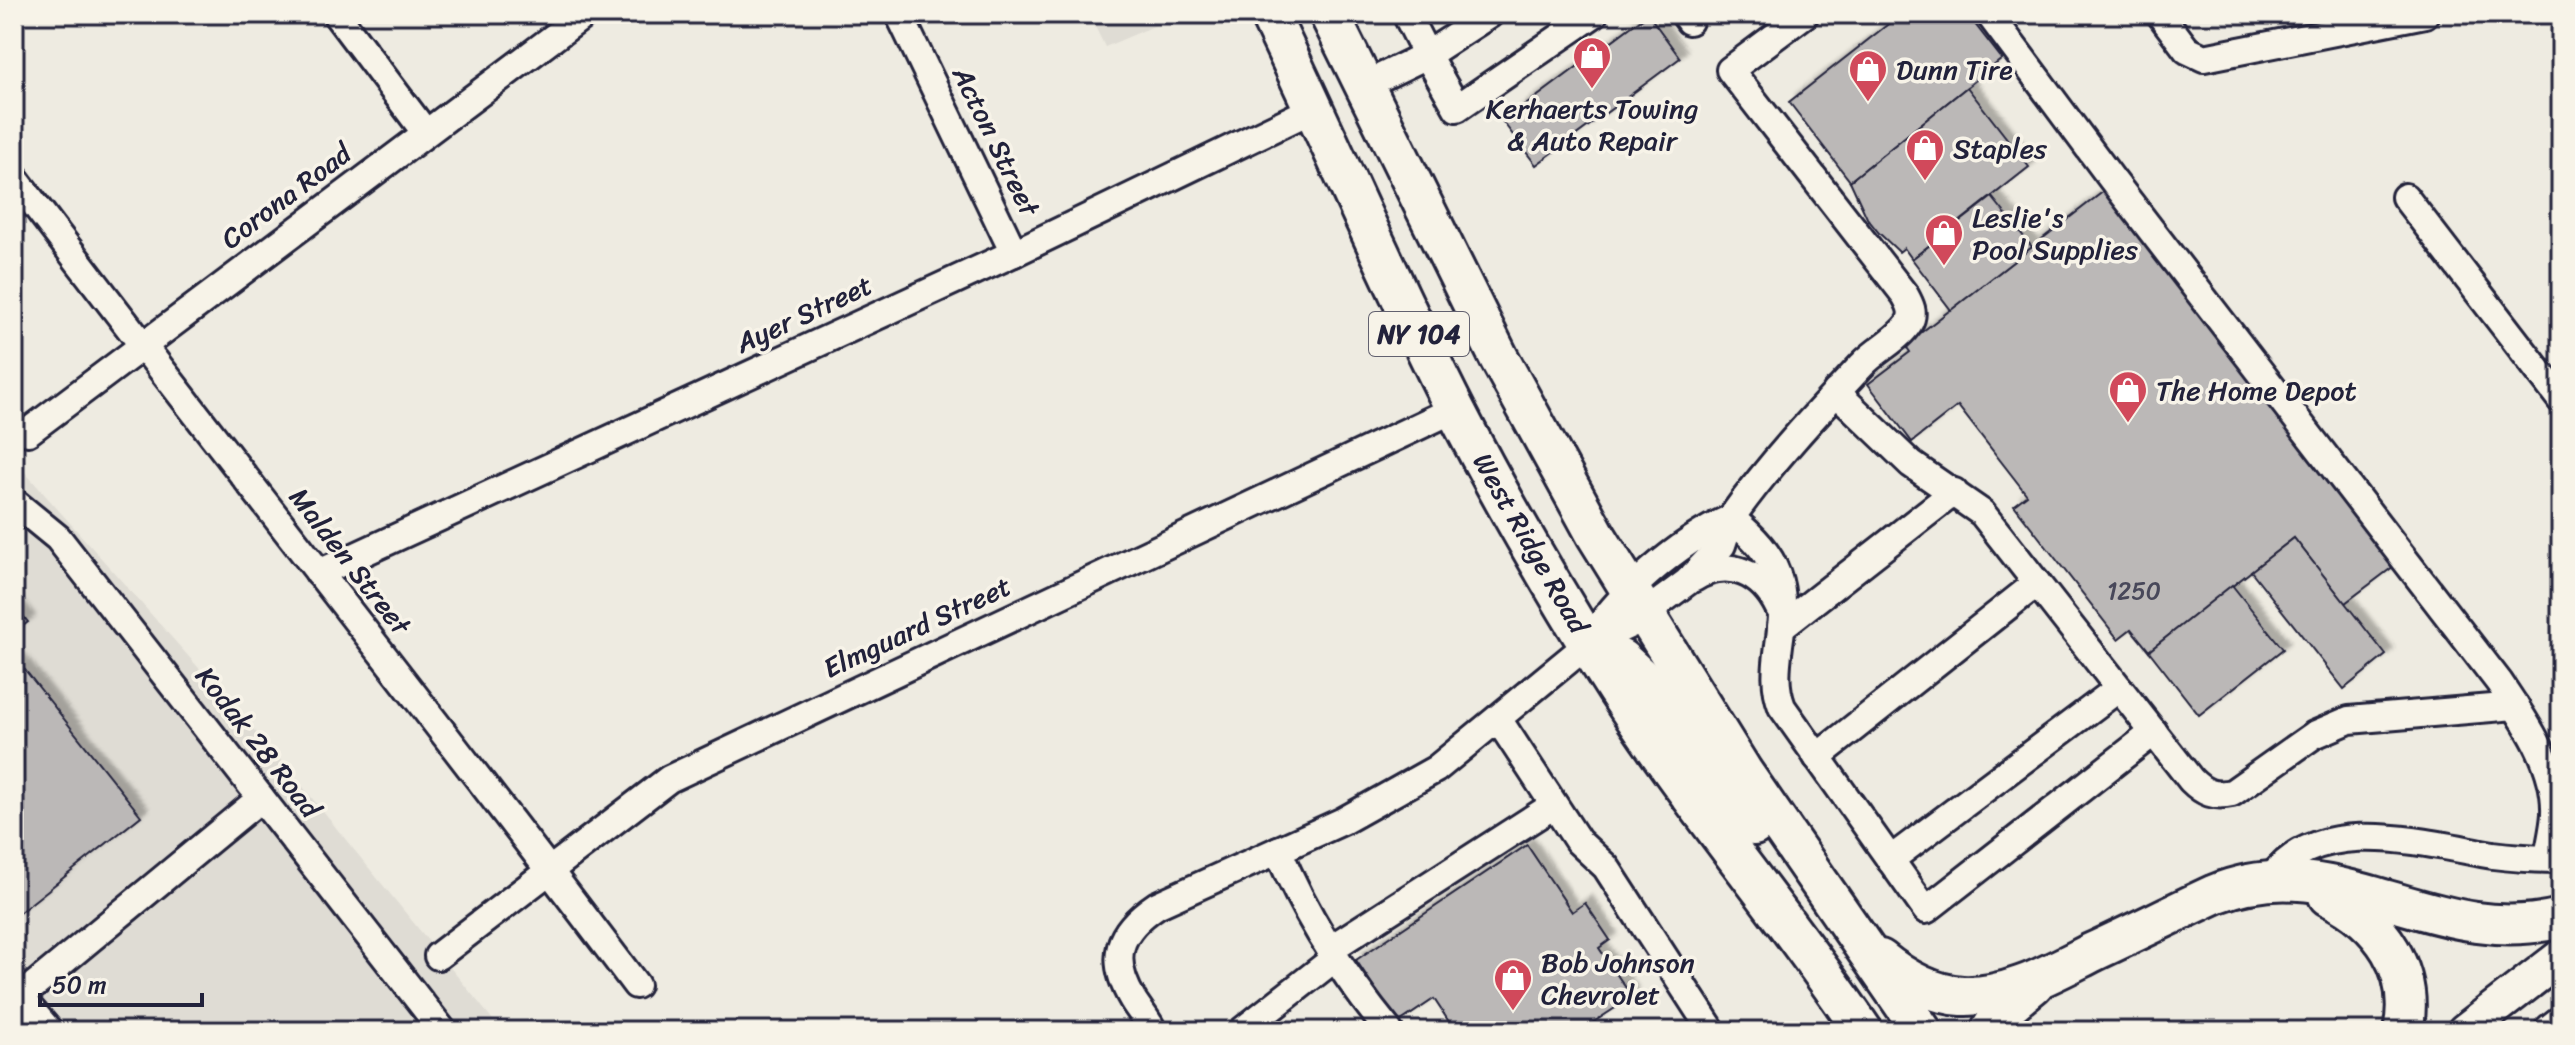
<svg xmlns="http://www.w3.org/2000/svg" width="2575" height="1045" font-family="Sriracha,sans-serif">
	<style>
		.built { fill: #dfdcd4 }
		.building { fill: #bbb8b7; stroke: #22223b; stroke-width: 2; filter: url(#shadow) }
		.lines { fill: none; stroke-linecap: round; stroke-linejoin: round }
		.minor-casing { stroke: #22223b; stroke-width: 32 }
		.major-casing { stroke: #22223b; stroke-width: 40 }
		.highway-casing { stroke: #22223b; stroke-width: 44 }
		.minor { stroke: #f7f3e8; stroke-width: 26 }
		.major { stroke: #f7f3e8; stroke-width: 34 }
		.highway { stroke: #f7f3e8; stroke-width: 38 }
		.labels { text-anchor: middle; dominant-baseline: central; stroke-width: 7; stroke-linejoin: round; paint-order: stroke }
		.number-label { font-size: 24px; fill: #48485a }
		.shield { fill: #f7f3e8; stroke: #62616f; stroke-width: 2 }
		.shield-label { font-size: 26px; font-weight: bold; fill: #22223b }
		.poi-label { font-size: 28px; fill: #22223b; stroke: #f7f3e8; text-anchor: start }
		.street-label { font-size: 28px; fill: #22223b; stroke: #f7f3e8 }
	</style>
	<defs>
		<filter id="shadow"><feDropShadow dx="7" dy="-7" stdDeviation="2" flood-color="#0004"/></filter>
	</defs>
	<rect width="100%" height="100%" fill="#eeebe1"/>
	<filter id="ink" filterUnits="userSpaceOnUse"><feTurbulence type="fractalNoise" baseFrequency=".0125" numOctaves="2"/><feDisplacementMap in="SourceGraphic" scale="16" xChannelSelector="R" yChannelSelector="G"/><feConvolveMatrix kernelMatrix="1 2 1 2 8 2 1 2 1" color-interpolation-filters="sRGB"/></filter>
	<g filter="url(#ink)">
		<g class="built">
			<path d="M1089 14H1182L1105 47Z"/>
			<path d="M14 460 284 764 502 1031H14Z"/>
		</g>
		<g class="building">
			<path d="M1648 14 1680 58 1536 165 1503 122Z"/>
			<path d="M1901 14H1967L2002 59 1850 181 1789 102Z"/>
			<path d="M1967 87 2029 167 1912 259 1904 248 1899 252 1879 233 1867 218 1850 181Z"/>
			<path d="M2104 191 2394 566 2345 603 2294 538 2149 651 2131 629 2118 639 2014 505 2027 495 1958 406 1912 442 1868 384 1910 352 1905 345Z"/>
			<path d="M1992 197 2032 247 1951 310 1912 259Z"/>
			<path d="M2294 538 2386 655 2344 689 2251 571Z"/>
			<path d="M2232 585 2283 649 2199 715 2149 651Z"/>
			<path d="M14 605 28 622 14 633Z"/>
			<path d="M14 656 141 816 14 917Z"/>
			<path d="M1527 845 1572 912 1585 903 1610 940 1599 948 1632 997 1580 1031H1455L1434 999 1398 1023 1356 960Z"/>
		</g>
		<g class="lines">
			<defs>
				<g id="minor">
					<path d="M336 14 425 132"/>
					<path d="M899 14 1014 253"/>
					<path d="M1406 14 1427 55 1490 14"/>
					<path d="M1684 14 1689 21"/>
					<path d="M1805 14 1730 70 1905 295C1910 304 1915 313 1909 323 1899 339 1876 350 1863 364 1817 413 1770 463 1731 518 1780 558 1788 585 1779 645 1776 668 1774 686 1782 707L1926 910 2154 732"/>
					<path d="M1989 14 2111 178 2499 682C2525 721 2557 765 2555 814 2554 829 2550 844 2548 858"/>
					<path d="M2160 14 2187 50 2204 58 2425 14"/>
					<path d="M1363 86 1427 55 1457 108 1594 14"/>
					<path d="M14 177C219 448 432 713 636 985"/>
					<path d="M2405 197 2561 400"/>
					<path d="M1836 392 1911 464 1982 513 2191 780C2204 793 2214 797 2232 793L2314 735 2349 720 2515 706"/>
					<path d="M28 432 585 14"/>
					<path d="M14 502 58 538 443 1031"/>
					<path d="M319 573 1014 253 1313 109"/>
					<path d="M1694 578C1729 557 1762 573 1779 608"/>
					<path d="M1781 627 1954 492"/>
					<path d="M1588 644C1615 595 1680 541 1731 518"/>
					<path d="M1498 719 1578 841 1606 867 1712 1031"/>
					<path d="M1817 757 2037 583"/>
					<path d="M1278 850C1305 915 1344 976 1389 1031"/>
					<path d="M1890 860 2119 688"/>
					<path d="M2271 879C2317 812 2428 844 2493 855 2515 858 2539 859 2561 859"/>
					<path d="M1330 949 1554 805"/>
					<path d="M438 956 669 779 1455 409"/>
					<path d="M49 1031 20 997 261 798"/>
					<path d="M1153 1031C1148 1020 1139 1010 1133 1000 1108 958 1118 931 1157 905L1343 821 1436 769 1588 644 1629 625 1687 582 1722 545 1731 518"/>
					<path d="M1242 1031 1335 958"/>
				</g>
				<g id="major">
					<path d="M2465 1031 2561 957"/>
					<path d="M2552 1031 2561 1024"/>
				</g>
				<g id="highway">
					<path d="M1269 14C1332 145 1389 279 1455 409 1500 497 1550 583 1602 667 1681 794 1780 907 1863 1031"/>
					<path d="M1329 14 1499 358 1596 535 1743 772 1922 1031"/>
					<path d="M1599 649 1621 659 1646 682 1697 758 1754 826"/>
					<path d="M2328 896C2381 921 2416 971 2403 1031"/>
					<path d="M1880 959C1903 978 1931 994 1962 996 2009 998 2053 972 2093 952 2134 933 2174 913 2215 894 2337 844 2434 951 2561 918"/>
					<path d="M1990 1031 2005 1008 2034 984"/>
				</g>
			</defs>
			<use href="#minor" class="minor-casing"/>
			<use href="#major" class="major-casing"/>
			<use href="#highway" class="highway-casing"/>
			<use href="#minor" class="minor"/>
			<use href="#major" class="major"/>
			<use href="#highway" class="highway"/>
		</g>
	</g>
	<defs>
		<symbol id="shop-pin" viewBox="-11 -11 22 30"><path d="M0 17L-7.5 6A9.5 9.5 0 1 1 7.5 6Z" fill="#d1495b" stroke="#f7f3e8"/><path d="M-5-2.5h2.3a2.7 3.5 0 0 1 5.4 0H5L5.5 6h-11ZM-1.5-2.5h3a1.5 2.3 0 0 0-3 0Z" fill="#fff"/></symbol>
	</defs>
	<g fill-rule="evenodd">
		<use href="#shop-pin" x="1570" y="34" width="44" height="60"/>
		<use href="#shop-pin" x="1846" y="47" width="44" height="60"/>
		<use href="#shop-pin" x="1903" y="126" width="44" height="60"/>
		<use href="#shop-pin" x="1922" y="211" width="44" height="60"/>
		<use href="#shop-pin" x="2106" y="368" width="44" height="60"/>
		<use href="#shop-pin" x="1491" y="956" width="44" height="60"/>
	</g>
	<g class="labels">
		<g class="number-label">
			<text x="2134" y="591">1250</text>
		</g>
		<rect class="shield" x="1369" y="312" width="100" height="44" rx="6"/>
		<g class="shield-label">
			<text x="1419" y="334">NY 104</text>
		</g>
		<g class="poi-label">
			<text x="1896" y="69">Dunn Tire</text>
			<text x="1592" y="108" text-anchor="middle">Kerhaerts Towing<tspan x="1592" dy="32">&amp; Auto Repair</tspan></text>
			<text x="1953" y="148">Staples</text>
			<text x="1972" y="217">Leslie's<tspan x="1972" dy="32">Pool Supplies</tspan></text>
			<text x="2156" y="390">The Home Depot</text>
			<text x="1541" y="962">Bob Johnson<tspan x="1541" dy="32">Chevrolet</tspan></text>
		</g>
		<g class="street-label">
			<text transform="translate(996 141) rotate(64)">Acton Street</text>
			<text transform="translate(286 196) rotate(-37)">Corona Road</text>
			<text transform="translate(804 314) rotate(-25)">Ayer Street</text>
			<text transform="translate(1531 543) rotate(60)">West Ridge Road</text>
			<text transform="translate(350 561) rotate(52)">Malden Street</text>
			<text transform="translate(917 627) rotate(-25)">Elmguard Street</text>
			<text transform="translate(258 742) rotate(52)">Kodak 28 Road</text>
		</g>
	</g>
	<rect width="2575" height="1045" fill="none" stroke="#f7f3e8" stroke-width="48"/>
	<rect x="24" y="24" width="2527" height="997" fill="none" stroke="#22223b" stroke-width="3" filter="url(#ink)"/>
	<path d="M40 993v12h162v-12" fill="none" stroke="#22223b" stroke-width="4"/>
	<text x="52" y="993" font-size="24" fill="#22223b" stroke="#f7f3e8" stroke-width="6" paint-order="stroke">50 m</text>
</svg>
